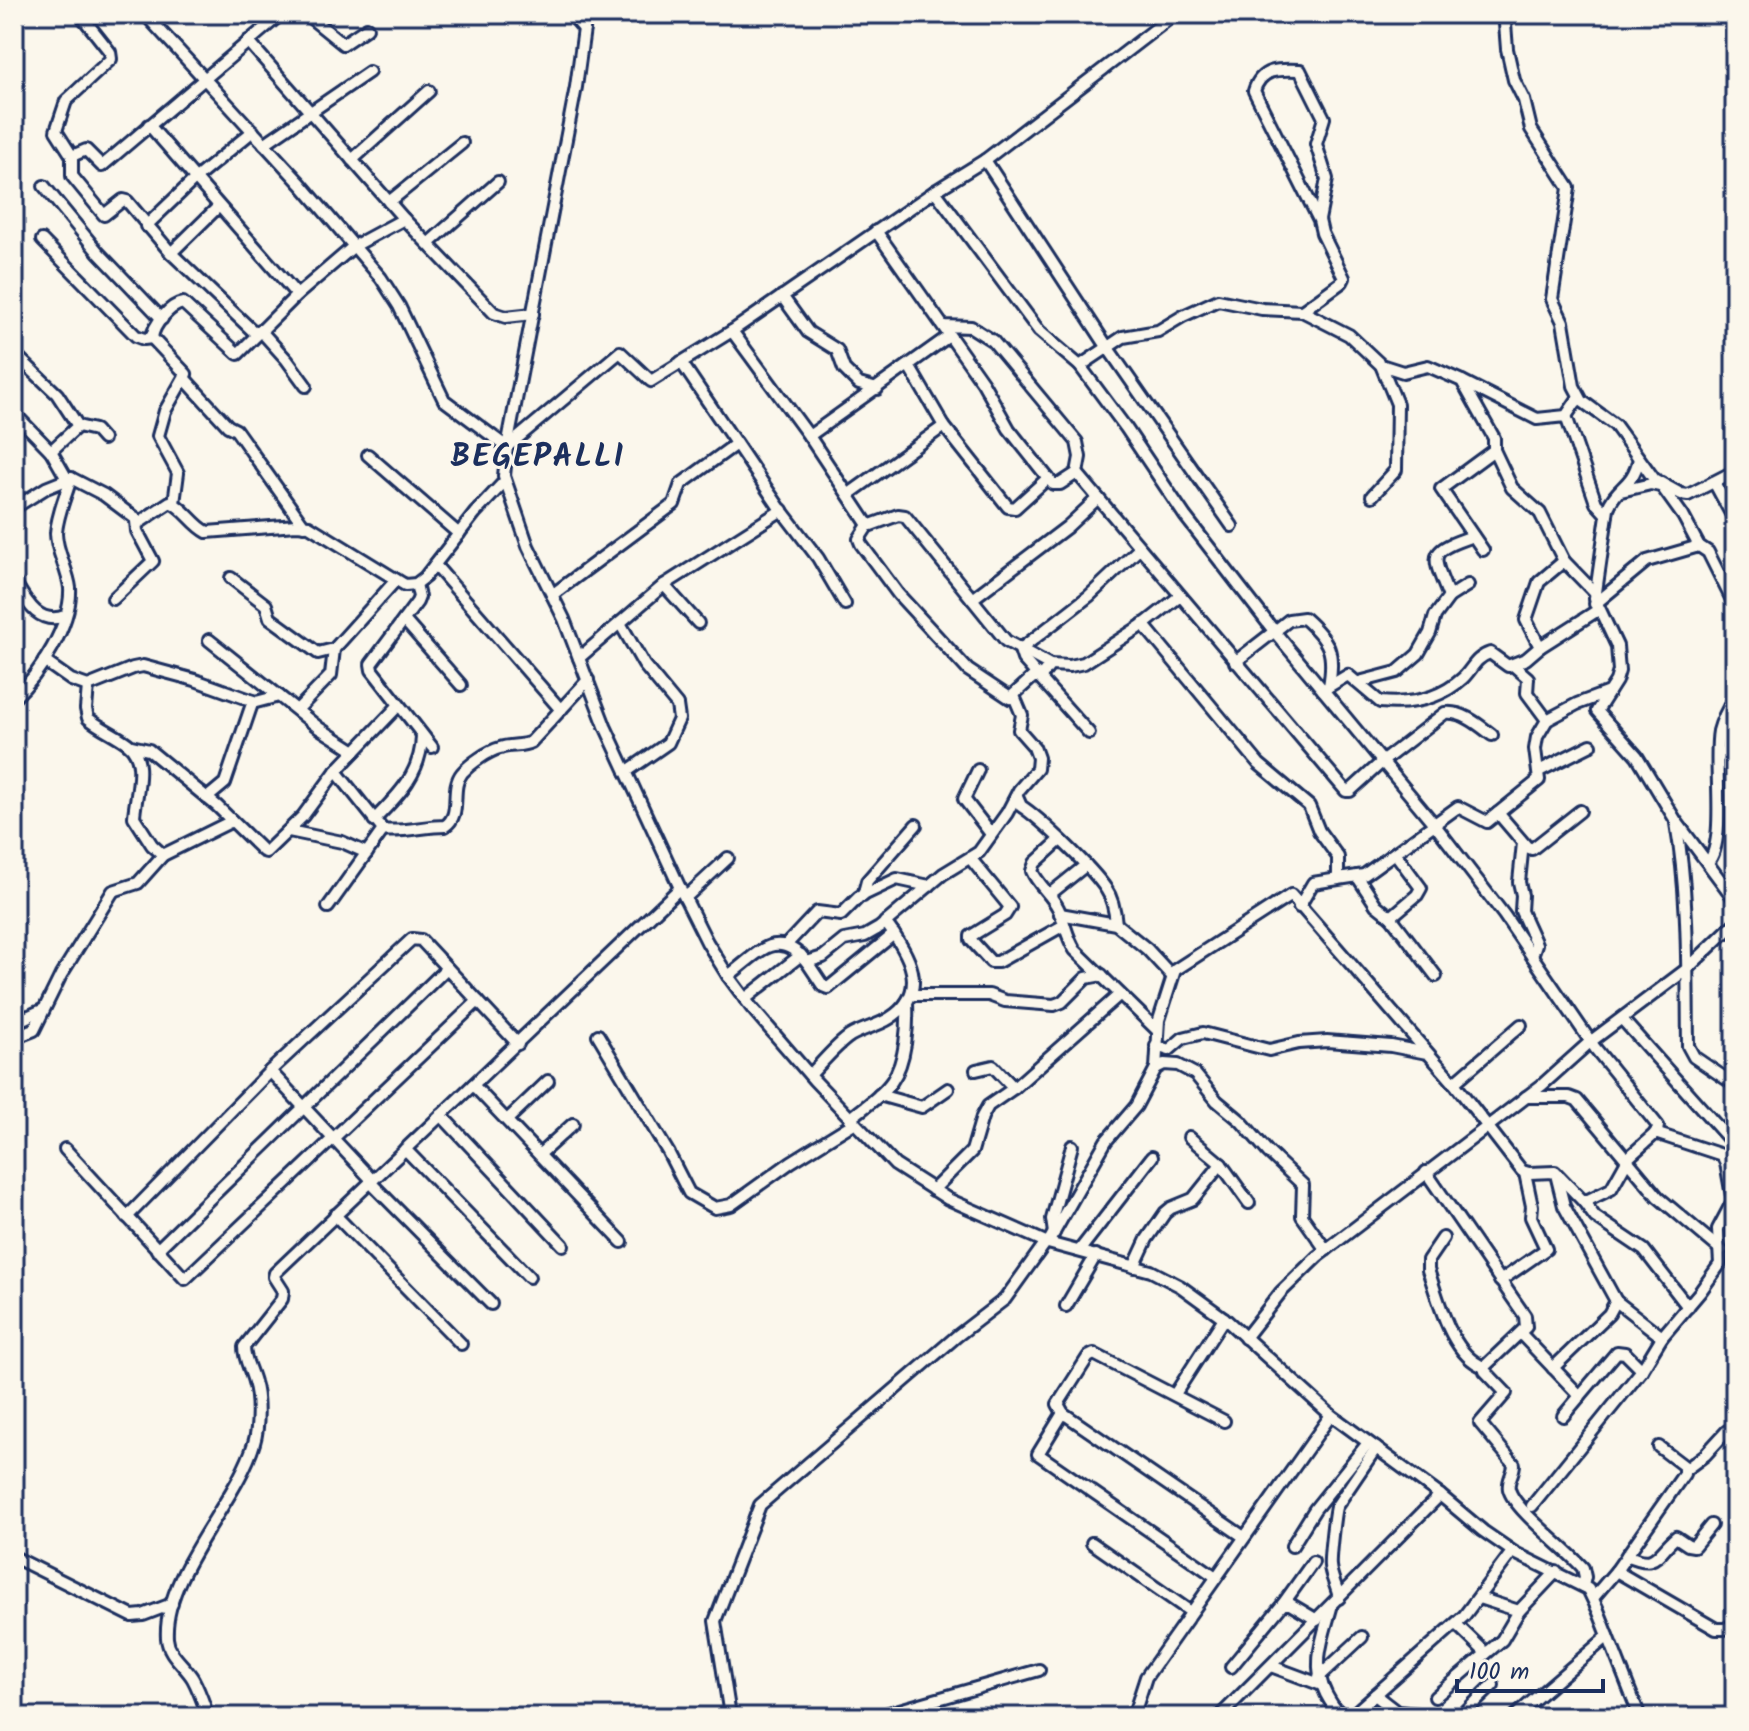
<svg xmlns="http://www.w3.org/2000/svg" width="1749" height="1731" font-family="Kalam,sans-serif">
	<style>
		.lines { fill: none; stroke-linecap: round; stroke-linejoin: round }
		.minor-casing { stroke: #1b2f5e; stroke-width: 16 }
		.minor { stroke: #fbf7ec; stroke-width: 10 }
		.labels { text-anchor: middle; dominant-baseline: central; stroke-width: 6; stroke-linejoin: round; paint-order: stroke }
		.district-label { font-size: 32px; font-weight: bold; letter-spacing: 2px; fill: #1b2f5e; stroke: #fbf7ec }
	</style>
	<rect width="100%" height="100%" fill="#fbf7ec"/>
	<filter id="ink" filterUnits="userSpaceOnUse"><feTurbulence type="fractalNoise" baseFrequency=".0125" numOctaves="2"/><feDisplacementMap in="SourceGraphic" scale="16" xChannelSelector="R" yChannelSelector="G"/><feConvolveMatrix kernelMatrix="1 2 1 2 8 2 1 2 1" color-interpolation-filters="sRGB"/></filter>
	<g filter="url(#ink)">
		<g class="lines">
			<defs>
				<g id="minor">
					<path d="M80 14 110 52 111 59 66 101 56 131 72 156V176L104 215 123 200 127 201 171 253 218 207"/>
					<path d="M145 14 301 184 381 278 399 306 444 400 507 447 504 476 528 546 564 619 605 726 680 888 707 942 728 976 751 1007 814 1080 895 1165 948 1199 1048 1243 1151 1271 1180 1286 1224 1318 1331 1415 1440 1495 1483 1531 1515 1553 1588 1589 1598 1610 1640 1717"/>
					<path d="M306 14 343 44 367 28"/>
					<path d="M571 14 584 29"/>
					<path d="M1512 14 1505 24 1507 49 1514 80 1524 100 1531 129 1569 188 1552 299 1563 322 1574 386 1582 401 1615 425 1654 479 1681 494 1688 495 1735 471"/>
					<path d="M14 20 21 14"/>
					<path d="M248 41 404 219 494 313 506 317 533 314"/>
					<path d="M149 125 297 295"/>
					<path d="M264 144 369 72"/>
					<path d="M72 156 86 150 102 166 281 14"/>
					<path d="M352 160 429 91"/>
					<path d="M985 160 1108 348 1232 526"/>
					<path d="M44 186 98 252 162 319"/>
					<path d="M935 191 1039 331 1080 366 1126 428 1185 516 1274 631 1435 825 1504 915 1595 1048 1658 1126 1657 1132 1629 1157 1611 1189 1584 1202 1555 1172 1529 1173 1522 1171 1454 1083 1291 895 1175 970 1159 1020 1156 1068 1136 1106 1106 1141 1048 1243"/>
					<path d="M389 202 462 143"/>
					<path d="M146 226 196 178 253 131"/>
					<path d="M876 231 983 383 1009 429 1048 478 1053 484H1060L1077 473 1080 457 1077 442 993 341 971 327 944 326"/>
					<path d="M42 240 136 336 144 339 152 338"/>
					<path d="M429 243 498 182"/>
					<path d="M171 253 256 334"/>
					<path d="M782 296 808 332 837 350 844 369 859 384 877 389"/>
					<path d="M1302 311 1342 282 1344 278 1322 233 1319 220 1327 179 1316 144 1324 118 1300 70C1278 69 1261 68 1254 91L1319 220"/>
					<path d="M260 330 287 360 306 386"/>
					<path d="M732 331 809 436 866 522 871 525 898 515 905 516 1006 641 1050 665 1070 666 1084 663 1147 622 1180 596"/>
					<path d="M14 353 57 394 78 426 51 451"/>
					<path d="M681 362 779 507 818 558 845 604"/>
					<path d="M1381 365 1403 372 1428 366 1462 381 1494 438V450L1512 488 1540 513 1564 561 1595 593"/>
					<path d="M909 366 944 426 1008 507 1015 508 1048 478"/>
					<path d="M1080 366 1123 337 1158 331 1183 316 1218 300 1262 309 1302 311 1349 335 1381 365 1397 404 1396 470 1372 496"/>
					<path d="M185 379 228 426 236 430 304 526"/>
					<path d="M1462 381 1537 419 1566 416 1579 397"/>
					<path d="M14 413 51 451 67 479"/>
					<path d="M1566 416 1596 503 1607 515"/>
					<path d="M78 426 95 430 103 439"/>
					<path d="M809 436 949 336"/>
					<path d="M507 447 620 352 651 381 732 331 935 191 985 160 1175 14"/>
					<path d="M507 447 576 87 586 14"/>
					<path d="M368 455 459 534"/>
					<path d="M1639 459C1632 488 1617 485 1608 508L1595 599 1617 646 1619 671 1616 681 1597 711 1637 756 1676 821 1735 900"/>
					<path d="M1077 473 1346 791H1350L1383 761 1445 713C1463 711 1479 725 1492 735"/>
					<path d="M1714 482 1735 521"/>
					<path d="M1660 484 1683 516 1699 546"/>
					<path d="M1621 491 1651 484 1660 486"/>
					<path d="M849 494 944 426"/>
					<path d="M174 503 178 473 158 436 165 411 186 374 152 338C153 325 170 305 183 303L238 354 297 295 354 246 404 219"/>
					<path d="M14 508 46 488 71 478 104 495 140 522 170 502C184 507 193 525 207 532L296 525 309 526 405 585 416 584 425 577 475 513 505 481"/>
					<path d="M868 525 859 539 861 544 898 594 968 670 1010 698 1033 677H1041L1050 665"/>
					<path d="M1483 550 1441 489 1494 450"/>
					<path d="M435 565 561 710"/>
					<path d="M231 578 266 605 270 618 318 653 334 649 396 580"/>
					<path d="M14 581C26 601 38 626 65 616"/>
					<path d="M416 584 419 597 417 602 371 664 372 670 432 747"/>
					<path d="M664 585 698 623"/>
					<path d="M552 595 674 504 681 484 736 444"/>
					<path d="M1449 597C1432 554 1426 552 1473 536"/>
					<path d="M113 599 153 561 137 531 136 521"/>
					<path d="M972 599 1067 527 1098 498"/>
					<path d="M1595 604 1647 561 1699 546 1708 552 1735 606"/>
					<path d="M404 620 461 685"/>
					<path d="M620 623 644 665 677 705 679 719 668 743 626 772"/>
					<path d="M1143 624 1259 764 1309 806 1319 831 1338 857V877"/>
					<path d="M209 640 319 728 355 751"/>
					<path d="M1019 647 1023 659 1089 733"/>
					<path d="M1540 647 1598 610"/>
					<path d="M1022 648 1089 596 1140 548"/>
					<path d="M579 658 664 585 782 510"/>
					<path d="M44 661 71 680 88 686 133 668 143 666 195 680 256 702 279 696"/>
					<path d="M1235 662 1289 620 1304 618C1330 641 1335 652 1329 686"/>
					<path d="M1359 682 1397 672 1418 654 1430 633 1435 616 1449 597 1468 585"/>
					<path d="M88 686 86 709 88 718C100 728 115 734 127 743 149 759 135 795 134 817L152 845 163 855"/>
					<path d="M1323 690 1348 675 1380 702C1410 705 1440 699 1463 678 1473 668 1475 658 1490 653L1508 666 1526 659 1540 647 1526 620 1539 582 1564 561"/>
					<path d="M14 698C39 675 72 624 70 588 68 570 56 551 56 533 57 515 66 496 71 478"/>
					<path d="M297 710 331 675 334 649"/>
					<path d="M1547 720 1577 704 1609 692"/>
					<path d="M131 746 149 750 217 806 263 851 266 852 303 816 336 771 399 705"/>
					<path d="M1718 758 1735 746"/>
					<path d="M978 770 964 799 991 834"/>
					<path d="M336 771 383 830C401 833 425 826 445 826 463 814 449 789 462 773 470 764 488 751 500 748 510 744 521 747 531 742L588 680"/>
					<path d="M1539 771 1591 745"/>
					<path d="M1017 797 1021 806C1040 818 1093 869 1106 889 1113 899 1115 911 1116 924"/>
					<path d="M207 798 225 783 253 701"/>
					<path d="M1498 813 1527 847 1532 849 1580 811"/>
					<path d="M374 820C399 795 422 772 422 735"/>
					<path d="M1676 823C1689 897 1687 971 1688 1046L1694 1057 1735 1085"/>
					<path d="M289 831 342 842 367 853"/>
					<path d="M1059 841 1035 863 1032 871C1038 885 1051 894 1058 908 1065 922 1066 936 1075 950L1158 1031"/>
					<path d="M1523 843 1519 882 1522 895 1521 911 1536 944 1532 956"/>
					<path d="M970 858 1010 907 1005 915 971 936V940L991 962H998L1064 925"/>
					<path d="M1708 862C1727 842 1713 763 1719 731 1722 719 1728 708 1735 697"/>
					<path d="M1357 876 1376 905 1391 917 1436 976"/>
					<path d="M1050 894 1086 865"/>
					<path d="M863 896 867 881 916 825"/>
					<path d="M685 898 728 858"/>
					<path d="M328 907 383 830"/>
					<path d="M1299 907 1313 883 1364 875 1458 807 1487 822 1539 780 1535 749 1537 737 1547 720 1527 693 1528 678 1513 665"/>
					<path d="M1060 914 1116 924 1147 949 1172 976"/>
					<path d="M1391 917 1417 895 1421 888 1395 853"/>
					<path d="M786 945 817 912 841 915 859 897 897 879 929 886"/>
					<path d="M807 962 823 986 828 988 894 934"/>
					<path d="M728 976C758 954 776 926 807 962L823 957 844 940 865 936 879 928 943 874 979 852 1007 813 1019 790 1037 769 1038 758 1034 747 1019 730 1022 715 1014 696"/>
					<path d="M911 995H989L1005 1001 1054 1005 1062 1002 1086 978 1102 975"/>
					<path d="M745 999 801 955"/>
					<path d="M14 1009 25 1018 42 1010"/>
					<path d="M1622 1019 1735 1146"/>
					<path d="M598 1035 668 1152 689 1193 715 1208 731 1205 791 1162 854 1123"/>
					<path d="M14 1038 34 1030 61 975 113 891 138 883 163 855 232 821"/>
					<path d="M1156 1046 1169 1050 1183 1038 1203 1033 1269 1050 1299 1043 1327 1041 1391 1046 1427 1053"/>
					<path d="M1156 1068 1164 1064 1178 1065 1195 1074 1217 1101 1241 1121 1268 1152 1303 1185 1302 1216 1326 1250"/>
					<path d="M976 1070 993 1066 1014 1088"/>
					<path d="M270 1071 372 1180"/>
					<path d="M810 1075C823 1062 835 1046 850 1036 863 1028 878 1026 890 1018 932 991 908 952 885 922"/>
					<path d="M1454 1083 1521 1025"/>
					<path d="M473 1085 622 1242"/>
					<path d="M879 1095 922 1107 948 1089"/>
					<path d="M1526 1097H1569L1577 1100 1658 1197 1721 1250"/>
					<path d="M441 1115 563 1245"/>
					<path d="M850 1119C864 1107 882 1096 892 1081 906 1061 908 1026 907 1002"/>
					<path d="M507 1120 548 1081"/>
					<path d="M1655 1133 1722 1155 1726 1163 1733 1201"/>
					<path d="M1189 1137 1221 1164 1249 1203"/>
					<path d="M65 1149 185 1279 478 1001"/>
					<path d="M405 1149 529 1277"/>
					<path d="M540 1154 573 1124"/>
					<path d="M1426 1172 1525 1316 1526 1327 1484 1367 1485 1371 1506 1393 1480 1423 1514 1464C1514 1473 1507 1481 1509 1489 1514 1510 1567 1549 1583 1568L1585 1577 1583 1586"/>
					<path d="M370 1182 491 1304"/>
					<path d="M933 1190 972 1151 982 1117 988 1106 1014 1088 1119 995"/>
					<path d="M1584 1202 1595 1217 1644 1250 1688 1307"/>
					<path d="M335 1215 461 1344"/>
					<path d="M127 1217 270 1071 412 939 421 940 518 1044"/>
					<path d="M1054 1233 1052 1219 1072 1146"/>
					<path d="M1443 1238 1428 1260V1270C1439 1301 1451 1355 1484 1367"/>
					<path d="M157 1250 447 968"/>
					<path d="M1079 1251 1152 1157"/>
					<path d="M1134 1267 1147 1239 1165 1213 1171 1208 1193 1199 1221 1164"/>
					<path d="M1500 1281 1546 1249 1531 1217 1532 1206 1525 1173"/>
					<path d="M1616 1301 1662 1337"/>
					<path d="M1066 1306 1096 1255"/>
					<path d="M1521 1334 1580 1396"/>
					<path d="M1245 1338 1281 1292 1318 1256 1542 1085 1590 1042 1687 969 1735 923"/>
					<path d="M1553 1368 1609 1314 1616 1301 1564 1206 1556 1174"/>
					<path d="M1175 1394 1224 1318"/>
					<path d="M1063 1413 1038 1454 1216 1577"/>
					<path d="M1563 1416 1617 1352 1625 1353 1642 1370"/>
					<path d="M1224 1421 1094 1354 1088 1357 1058 1404 1063 1413 1244 1537"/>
					<path d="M1685 1470 1705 1455 1727 1431 1735 1438"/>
					<path d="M1532 1506 1642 1370 1662 1337 1700 1292 1720 1264 1718 1229 1735 1197"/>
					<path d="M1092 1543 1191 1612"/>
					<path d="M1292 1546 1315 1509 1368 1443"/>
					<path d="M1627 1555C1657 1569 1655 1555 1676 1537L1688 1545 1694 1546 1711 1525"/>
					<path d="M14 1557 132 1616 143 1615 172 1604"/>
					<path d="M1616 1571 1716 1629H1725L1735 1623"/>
					<path d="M1339 1598C1337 1587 1331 1577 1330 1566 1329 1558 1334 1515 1336 1507L1376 1448"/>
					<path d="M1479 1598 1519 1611"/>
					<path d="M1593 1598 1616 1571 1684 1474V1466L1659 1447"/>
					<path d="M1283 1604 1313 1562"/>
					<path d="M1331 1608C1323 1637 1311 1665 1326 1694 1332 1705 1335 1711 1347 1717"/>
					<path d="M1456 1624 1485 1652"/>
					<path d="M1271 1666 1322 1685"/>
					<path d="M1231 1667 1283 1604H1290L1317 1620"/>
					<path d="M1319 1677 1362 1637"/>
					<path d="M1375 1695 1397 1712 1453 1717"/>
					<path d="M1435 1697 1502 1640 1519 1611 1556 1572"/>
					<path d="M206 1717 207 1713C203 1702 199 1690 193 1679 185 1665 168 1655 167 1638 163 1574 237 1502 254 1443 259 1427 259 1397 254 1382 251 1370 244 1359 244 1347L282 1299 283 1291 274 1277 275 1273 680 888"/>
					<path d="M726 1717 729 1709 715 1621 760 1505 957 1336 1005 1299 1046 1242"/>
					<path d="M875 1717 1039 1670"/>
					<path d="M1133 1717 1146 1677 1331 1415"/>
					<path d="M1219 1717 1440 1495"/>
					<path d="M1350 1717 1464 1616 1512 1552"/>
					<path d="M1460 1717 1493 1685"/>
					<path d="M1514 1717 1608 1636"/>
				</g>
			</defs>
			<use href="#minor" class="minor-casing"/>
			<use href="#minor" class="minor"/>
		</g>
	</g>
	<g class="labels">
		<g class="district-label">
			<text x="538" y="457">BEGEPALLI</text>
		</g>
	</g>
	<rect width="1749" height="1731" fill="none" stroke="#fbf7ec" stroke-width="48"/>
	<rect x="24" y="24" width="1701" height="1683" fill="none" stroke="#1b2f5e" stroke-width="3" filter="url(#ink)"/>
	<path d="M1457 1679v12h146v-12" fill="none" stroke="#1b2f5e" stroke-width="4"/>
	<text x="1469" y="1679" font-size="24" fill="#1b2f5e" stroke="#fbf7ec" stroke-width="6" paint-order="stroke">100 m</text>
</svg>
